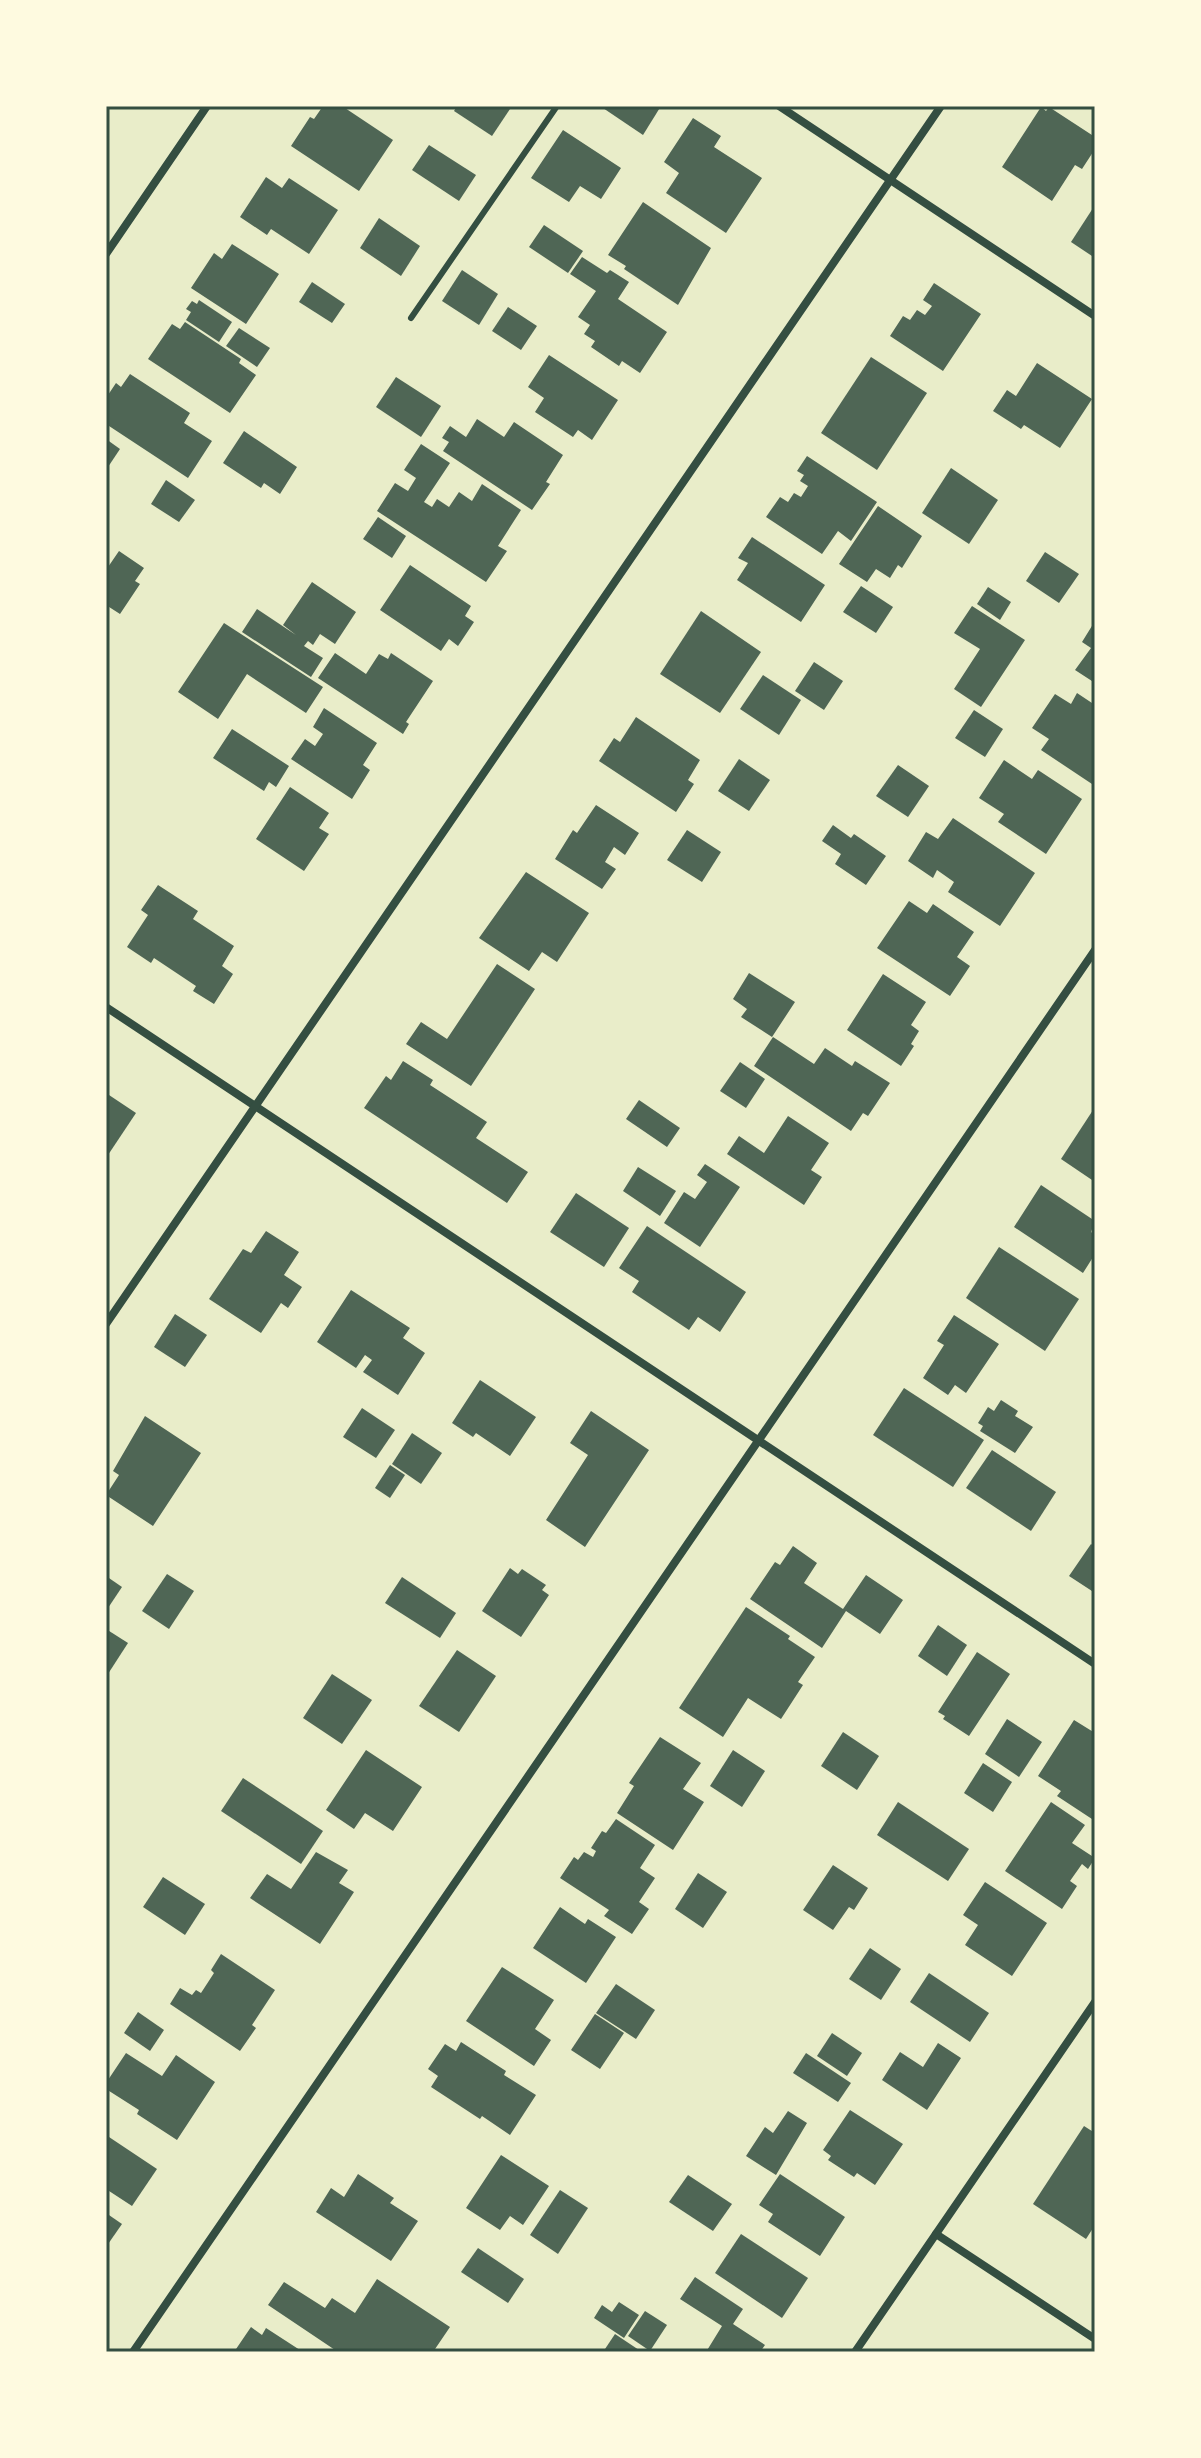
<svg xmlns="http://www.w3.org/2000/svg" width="1201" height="2458" font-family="Overpass,sans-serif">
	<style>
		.building { fill: #4f6655 }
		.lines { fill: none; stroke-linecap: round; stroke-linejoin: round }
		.service { stroke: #344e41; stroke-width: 6 }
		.minor { stroke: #344e41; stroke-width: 8 }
		.neatline { fill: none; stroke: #344e41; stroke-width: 3 }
	</style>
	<rect width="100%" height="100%" fill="#e9edc9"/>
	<g class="building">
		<path d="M323 106H342L393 140 359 191 291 146 310 117 314 119Z"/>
		<path d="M457 106H512L492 136 454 111Z"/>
		<path d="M600 106H661L643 135Z"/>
		<path d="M1041 107 1046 111 1049 107 1095 137V149L1082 169 1075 165 1052 201 1002 167Z"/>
		<path d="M693 118 721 136 714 147 762 178 726 233 666 193 679 173 664 162Z"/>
		<path d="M563 130 621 168 601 199 580 186 569 202 531 178Z"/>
		<path d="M429 145 476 175 459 201 412 170Z"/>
		<path d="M266 177 282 188 289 178 338 210 309 254 271 229 267 235 240 217Z"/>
		<path d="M643 202 711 248 678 305 624 269 626 266 608 255Z"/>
		<path d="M1095 205V258L1071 242Z"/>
		<path d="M379 218 420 246 401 276 360 248Z"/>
		<path d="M544 225 583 251 568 273 529 247Z"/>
		<path d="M232 244 279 274 246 324 191 288 214 253 222 259Z"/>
		<path d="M582 257 607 273 610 270 629 282 618 299 667 332 640 373 622 361 619 366 591 347 595 341 584 334 590 325 578 317 596 291 570 274Z"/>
		<path d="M462 270 498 294 479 325 442 301Z"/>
		<path d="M312 282 345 304 332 323 299 302Z"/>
		<path d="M934 283 981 314 943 371 890 336 903 316 910 320 917 310 925 315 932 306 923 300Z"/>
		<path d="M199 300 232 322 219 342 186 320 191 312 186 309 192 301 197 304Z"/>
		<path d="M508 307 537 326 521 350 492 331Z"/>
		<path d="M185 322 241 359 239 363 256 375 230 413 148 359 172 324 180 329Z"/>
		<path d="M239 328 270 348 257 367 226 346Z"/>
		<path d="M549 355 618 400 592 440 578 430 573 437 535 412 544 398 528 387Z"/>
		<path d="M871 357 927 393 877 470 821 433Z"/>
		<path d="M1037 363 1092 399 1060 448 1024 425 1021 429 993 411 1007 390 1016 396Z"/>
		<path d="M130 374 190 413 184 423 212 441 188 478 106 424V398L116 383 121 387Z"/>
		<path d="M396 377 441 406 421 437 376 407Z"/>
		<path d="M477 419 504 437 514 422 563 455 546 482 550 484 532 510 443 451 449 442 442 438 450 426 466 437Z"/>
		<path d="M244 431 297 467 280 494 264 483 261 488 223 463Z"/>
		<path d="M106 439 120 449 106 470Z"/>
		<path d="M421 444 450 463 424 502 432 507 437 499 449 507 459 492 472 501 482 484 521 510 498 546 507 551 486 582 377 511 395 483 408 491 416 478 404 470Z"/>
		<path d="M807 456 877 502 851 541 838 531 822 554 766 517 780 497 788 502 794 493 801 497 808 486 800 481 804 475 797 471Z"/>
		<path d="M951 468 998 500 969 544 922 513Z"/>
		<path d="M166 480 195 500 179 522 151 504Z"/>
		<path d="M878 506 922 536 902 568 898 565 890 578 876 569 867 582 839 564Z"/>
		<path d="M378 517 406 536 392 558 363 539Z"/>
		<path d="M752 537 825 585 801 622 737 580 748 563 738 558Z"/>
		<path d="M119 551 144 568 135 581 140 584 120 614 106 605V570Z"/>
		<path d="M1045 552 1079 574 1059 603 1026 581Z"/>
		<path d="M410 565 471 606 465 616 474 622 458 646 449 639 441 651 380 610Z"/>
		<path d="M312 582 356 612 335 644 320 634 313 645 308 641 304 646 323 658 311 677 242 632 257 609 296 635 283 625Z"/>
		<path d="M861 586 893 607 876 633 843 612Z"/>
		<path d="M988 587 1011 602 1000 620 977 604Z"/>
		<path d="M972 606 1025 640 981 707 954 689 980 649 954 633Z"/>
		<path d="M701 611 761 652 720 713 660 674Z"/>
		<path d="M1095 621V683L1075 670 1091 648 1082 642Z"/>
		<path d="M224 623 323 687 306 713 247 674 218 719 178 692Z"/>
		<path d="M335 653 366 674 379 654 388 659 391 653 433 681 406 722 409 724 403 734 318 678Z"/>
		<path d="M814 662 843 681 824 710 795 691Z"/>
		<path d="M763 675 801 700 779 735 740 709Z"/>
		<path d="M1077 693 1095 705V786L1041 750 1049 739 1032 728 1055 694 1071 704Z"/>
		<path d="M324 708 377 743 363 765 370 770 352 799 291 759 305 739 315 746 323 734 313 727Z"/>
		<path d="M974 710 1003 729 985 757 955 738Z"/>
		<path d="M636 717 700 760 688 780 694 784 676 812 599 761 614 738 620 742Z"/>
		<path d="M232 729 289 766 276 787 269 782 264 791 213 758Z"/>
		<path d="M739 759 770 780 749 811 718 791Z"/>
		<path d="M1004 760 1032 779 1038 770 1082 799 1046 854 998 822 1004 814 979 798Z"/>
		<path d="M898 765 929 786 908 817 876 796Z"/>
		<path d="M290 787 329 813 319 828 329 834 304 871 256 839Z"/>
		<path d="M596 805 639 833 625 855 614 847 605 862 616 869 602 889 555 859 573 830 577 833Z"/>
		<path d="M953 818 1035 873 1000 926 948 892 954 882 937 870 933 878 908 861 926 832 938 839Z"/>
		<path d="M833 825 851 838 854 834 886 856 866 885 835 864 841 854 822 841Z"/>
		<path d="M687 830 721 852 702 882 667 860Z"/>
		<path d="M526 872 589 913 557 962 542 952 529 971 479 938Z"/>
		<path d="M158 885 198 911 193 919 234 946 222 966 233 974 214 1004 193 991 196 986 154 958 151 963 127 947 148 915 141 910Z"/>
		<path d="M909 901 927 913 933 904 974 932 957 957 970 966 950 996 877 948Z"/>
		<path d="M497 964 535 989 471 1086 406 1044 421 1022 447 1039Z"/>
		<path d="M749 973 795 1002 772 1037 741 1017 747 1009 733 999Z"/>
		<path d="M883 974 926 1002 911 1025 919 1031 911 1044 914 1046 901 1066 847 1030Z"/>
		<path d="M773 1037 814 1064 825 1048 852 1066 855 1061 890 1083 868 1116 863 1113 851 1131 754 1066Z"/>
		<path d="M403 1061 433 1080 430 1085 487 1122 476 1138 528 1172 507 1203 364 1108 386 1076 391 1080Z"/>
		<path d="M740 1062 765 1079 746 1108 720 1091Z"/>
		<path d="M106 1093 136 1113 106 1158Z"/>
		<path d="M639 1100 680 1128 667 1147 626 1119Z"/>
		<path d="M1095 1107V1182L1061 1159Z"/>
		<path d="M788 1116 829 1143 811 1170 822 1177 804 1205 727 1154 739 1136 764 1153Z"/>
		<path d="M705 1164 740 1187 700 1247 664 1223 684 1192 695 1199 707 1182 697 1175Z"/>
		<path d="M638 1167 676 1191 660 1216 623 1191Z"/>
		<path d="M1041 1185 1095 1221 1091 1232 1095 1235V1254L1083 1273 1014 1227Z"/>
		<path d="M576 1193 629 1228 604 1267 550 1232Z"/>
		<path d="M647 1226 746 1292 720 1332 698 1317 689 1330 632 1292 639 1281 619 1268Z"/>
		<path d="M266 1231 299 1252 284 1275 302 1287 288 1308 281 1303 261 1333 209 1299 243 1249 251 1253Z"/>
		<path d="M999 1247 1079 1299 1045 1351 966 1298Z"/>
		<path d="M351 1290 410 1328 403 1338 425 1353 398 1395 363 1372 372 1360 365 1355 356 1368 317 1342Z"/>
		<path d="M175 1314 207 1335 185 1367 154 1347Z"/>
		<path d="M954 1315 999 1344 966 1393 955 1385 948 1395 923 1378 944 1345 937 1341Z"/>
		<path d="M480 1380 536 1417 510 1456 476 1433 473 1437 452 1423Z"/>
		<path d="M904 1388 984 1440 953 1487 873 1435Z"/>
		<path d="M1001 1400 1018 1411 1015 1416 1033 1427 1015 1453 980 1431 983 1426 978 1423 988 1407 994 1411Z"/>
		<path d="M362 1408 395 1430 376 1458 343 1437Z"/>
		<path d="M591 1411 649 1450 585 1547 546 1520 588 1455 570 1443Z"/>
		<path d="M145 1416 201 1453 153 1526 106 1495 119 1475 113 1471Z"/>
		<path d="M412 1433 442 1453 421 1484 392 1464Z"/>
		<path d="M992 1450 1056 1492 1031 1531 966 1488Z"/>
		<path d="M390 1465 405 1475 390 1498 375 1488Z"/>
		<path d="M1091 1544 1095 1547V1593L1069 1576Z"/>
		<path d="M793 1546 817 1563 804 1583 843 1609 866 1575 903 1600 880 1634 846 1611 822 1648 750 1599 775 1562 780 1565Z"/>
		<path d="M510 1568 518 1574 522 1569 546 1585 542 1590 549 1595 521 1637 482 1611Z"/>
		<path d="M167 1574 194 1591 169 1629 142 1611Z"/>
		<path d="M106 1576 122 1587 106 1611Z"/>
		<path d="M402 1577 456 1613 440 1638 385 1603Z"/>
		<path d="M746 1607 790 1636 788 1639 815 1657 798 1682 803 1685 781 1719 748 1698 723 1737 679 1708Z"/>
		<path d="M938 1625 967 1645 947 1676 918 1656Z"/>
		<path d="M106 1629 128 1643 106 1677Z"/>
		<path d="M457 1650 496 1676 459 1732 419 1706Z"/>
		<path d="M977 1652 1010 1674 969 1736 943 1719 945 1716 938 1712Z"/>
		<path d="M332 1674 372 1700 342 1744 303 1718Z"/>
		<path d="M1007 1719 1042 1742 1019 1777 985 1754Z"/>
		<path d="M1074 1720 1095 1733V1821L1057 1796 1061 1791 1038 1776Z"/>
		<path d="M843 1732 879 1756 857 1790 821 1766Z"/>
		<path d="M660 1737 701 1763 683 1789 704 1802 673 1850 617 1813 634 1786 629 1783Z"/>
		<path d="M366 1750 422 1787 393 1831 365 1813 354 1829 326 1810Z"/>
		<path d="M733 1750 765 1771 742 1807 710 1786Z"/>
		<path d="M983 1763 1012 1782 993 1812 964 1793Z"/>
		<path d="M243 1778 323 1831 301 1864 221 1811Z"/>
		<path d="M898 1802 969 1849 948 1881 877 1835Z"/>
		<path d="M1051 1802 1085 1825 1072 1843 1095 1858 1088 1869 1082 1864 1070 1881 1077 1886 1062 1909 1005 1871Z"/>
		<path d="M616 1819 655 1845 640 1868 655 1878 639 1902 649 1909 632 1934 604 1916 609 1910 560 1878 574 1857 578 1860 584 1852 593 1857 596 1851 591 1848 602 1831 606 1833Z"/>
		<path d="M316 1852 348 1870 339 1883 354 1892 320 1944 250 1898 267 1874 291 1889Z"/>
		<path d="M833 1865 868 1888 854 1910 849 1907 833 1930 803 1910Z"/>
		<path d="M698 1873 727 1892 703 1928 675 1909Z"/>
		<path d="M163 1877 205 1904 185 1935 143 1907Z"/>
		<path d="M985 1882 1047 1923 1012 1976 965 1945 978 1925 963 1915Z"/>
		<path d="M560 1907 585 1924 588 1919 616 1937 586 1983 533 1948Z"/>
		<path d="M870 1948 901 1969 881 2000 849 1979Z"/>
		<path d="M221 1954 275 1990 252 2025 256 2028 240 2051 170 2004 180 1988 192 1995 196 1990 201 1993 214 1973 211 1970Z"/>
		<path d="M502 1967 554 2000 535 2029 551 2040 534 2066 466 2021Z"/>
		<path d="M929 1973 989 2013 970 2042 910 2002Z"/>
		<path d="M616 1984 655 2010 636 2039 596 2013Z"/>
		<path d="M138 2012 164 2030 150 2051 124 2033Z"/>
		<path d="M595 2014 624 2033 600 2069 571 2050Z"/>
		<path d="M832 2033 862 2053 847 2076 817 2056Z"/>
		<path d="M461 2042 506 2071 504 2075 536 2095 510 2135 482 2116 480 2119 431 2087 438 2076 428 2069 445 2044 456 2051Z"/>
		<path d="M938 2043 961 2058 927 2110 882 2080 900 2052 923 2067Z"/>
		<path d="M126 2053 162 2076 176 2055 215 2082 177 2140 137 2114 139 2110 106 2089V2083Z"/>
		<path d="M806 2053 851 2083 838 2102 793 2073Z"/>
		<path d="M850 2110 903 2144 875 2185 857 2173 854 2177 828 2160 831 2156 823 2150Z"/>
		<path d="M788 2111 807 2123 776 2175 746 2156 765 2127 773 2133Z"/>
		<path d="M1084 2126 1095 2133V2225L1086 2239 1033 2204Z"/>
		<path d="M106 2135 157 2169 132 2206 106 2189Z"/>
		<path d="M501 2155 549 2186 523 2225 510 2216 500 2230 466 2208Z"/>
		<path d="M358 2174 394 2198 390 2203 418 2221 391 2261 316 2212 331 2188 344 2197Z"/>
		<path d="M780 2174 845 2217 820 2256 768 2222 773 2214 759 2205Z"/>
		<path d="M688 2175 732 2204 713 2231 669 2202Z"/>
		<path d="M560 2190 588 2208 558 2254 530 2235Z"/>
		<path d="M106 2213 122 2224 106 2247Z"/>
		<path d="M741 2234 808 2278 782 2318 715 2273Z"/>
		<path d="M478 2248 524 2279 508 2303 461 2272Z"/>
		<path d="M695 2277 743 2309 733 2324 765 2345 760 2352H706L722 2326 680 2299Z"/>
		<path d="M377 2279 450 2327 433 2352H338L268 2305 284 2282 325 2308 332 2298 355 2313Z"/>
		<path d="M619 2302 639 2315 624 2338 594 2318 602 2305 612 2312Z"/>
		<path d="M645 2311 667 2325 650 2351 628 2336Z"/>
		<path d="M251 2327 262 2335 266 2328 303 2352H234Z"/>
		<path d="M615 2334 642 2352H603Z"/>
	</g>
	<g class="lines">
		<path class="service" d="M411 318 557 106"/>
		<g class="minor">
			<path d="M779 106 1095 316"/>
			<path d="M106 254 207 106"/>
			<path d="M106 1007 1095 1664"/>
			<path d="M106 1324 941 106"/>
			<path d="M936 2234 1095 2339"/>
			<path d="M133 2352 1095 950"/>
			<path d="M855 2352 1095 2002"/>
		</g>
	</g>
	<rect width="1201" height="2458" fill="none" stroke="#fefae0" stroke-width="216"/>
	<rect x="108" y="108" width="985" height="2242" class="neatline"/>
</svg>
